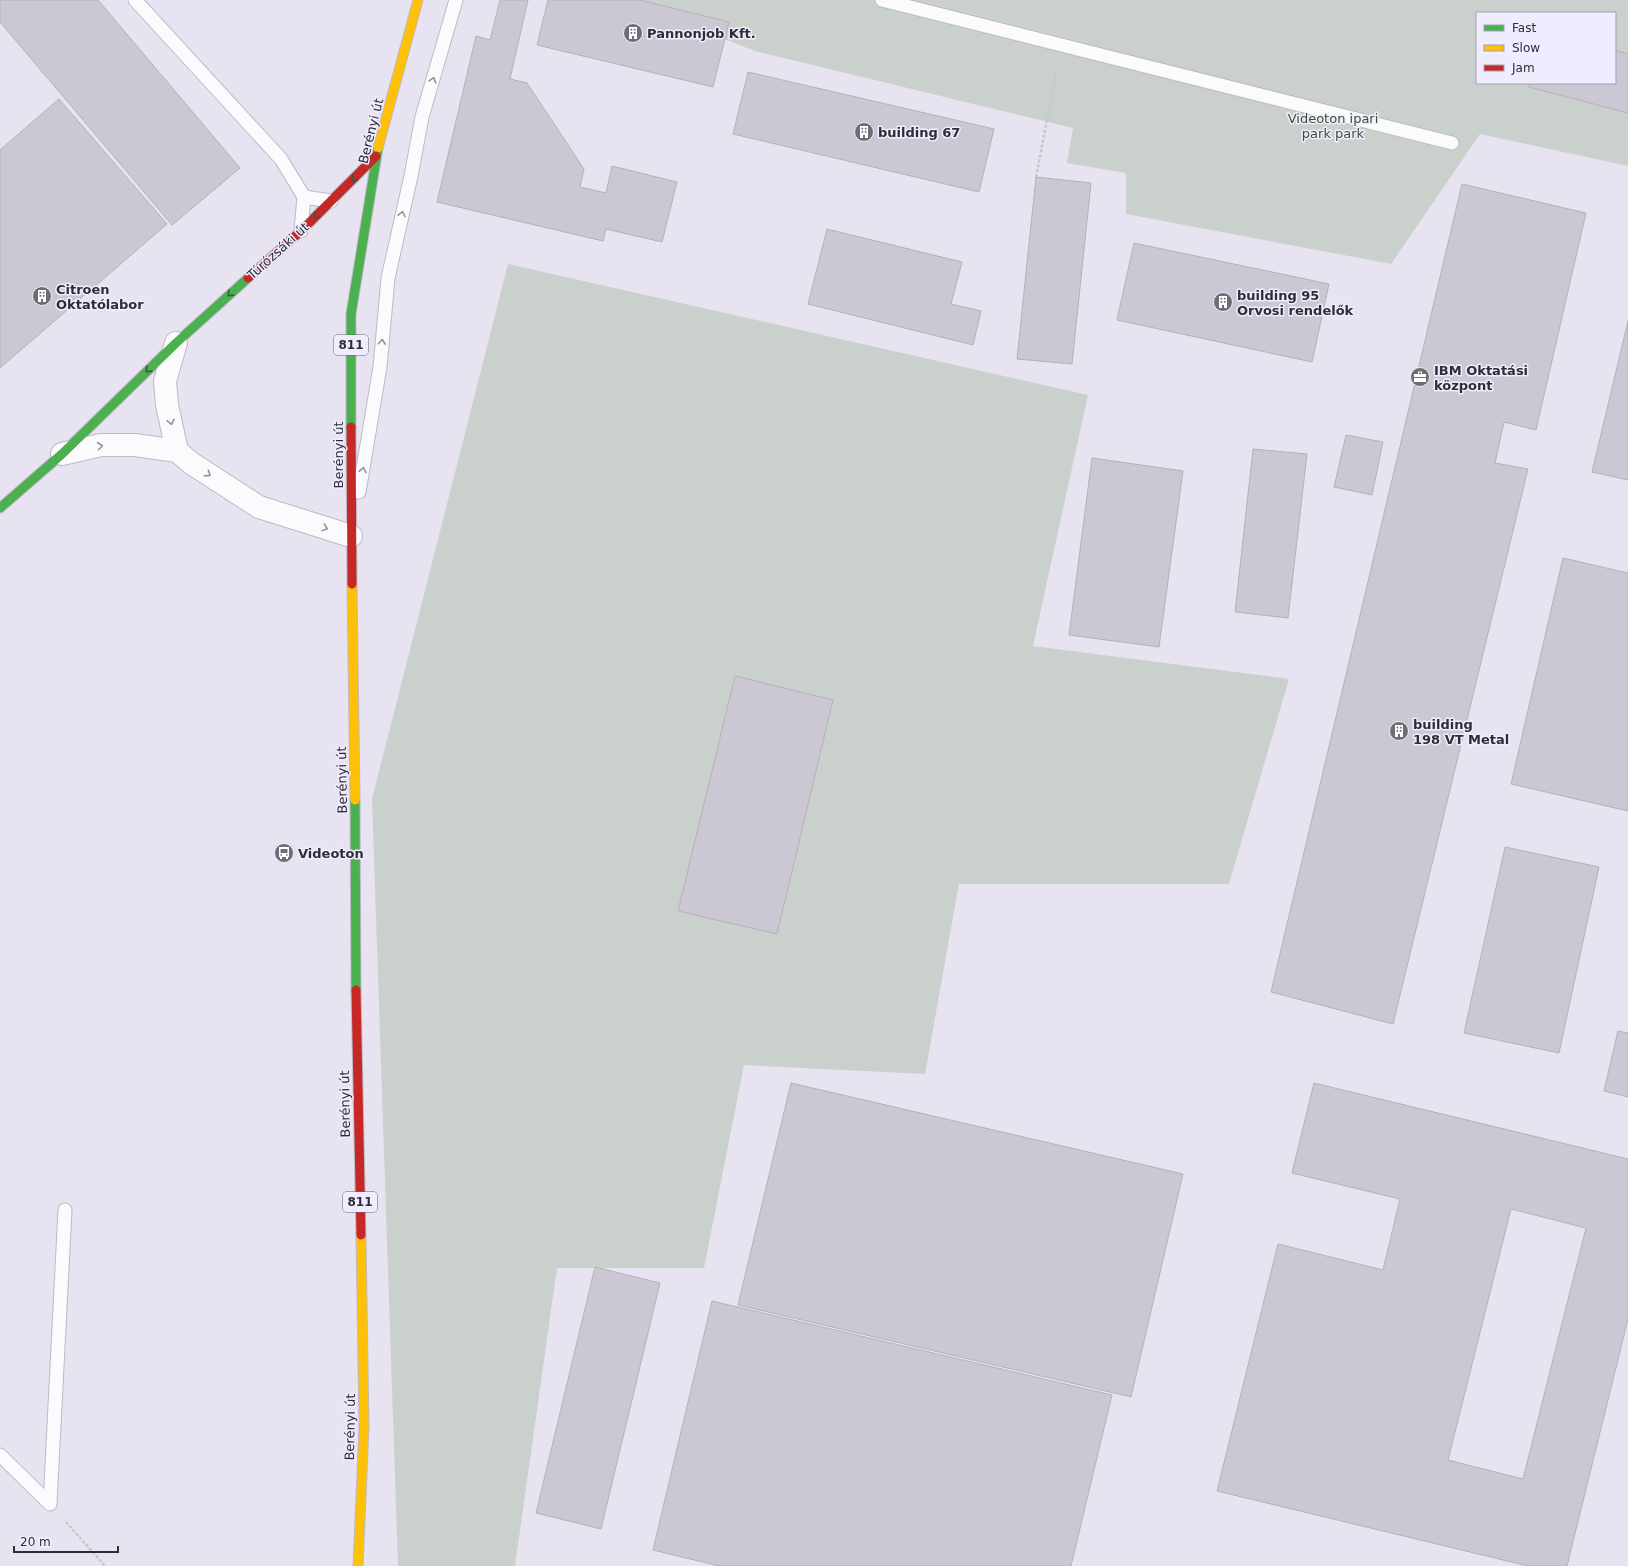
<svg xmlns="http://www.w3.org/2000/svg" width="1628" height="1566" font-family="'DejaVu Sans',sans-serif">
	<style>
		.green { fill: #cad1cd; fill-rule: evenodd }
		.building { fill: #ccc8d3; stroke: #b4b1bb; fill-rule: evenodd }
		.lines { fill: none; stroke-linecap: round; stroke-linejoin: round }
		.lane-casing { stroke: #bdbac4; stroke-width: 15 }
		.street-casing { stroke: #bdbac4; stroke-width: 24 }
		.fast-casing { stroke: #bdbac4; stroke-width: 11 }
		.slow-casing { stroke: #bdbac4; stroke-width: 11 }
		.jam-casing { stroke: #bdbac4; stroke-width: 11 }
		.path { stroke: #c8c6cb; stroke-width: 2.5; stroke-dasharray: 3 2; stroke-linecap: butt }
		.lane { stroke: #fbfbfd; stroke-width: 13 }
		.street { stroke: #fbfbfd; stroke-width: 22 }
		.fast { stroke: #4caf50; stroke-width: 9 }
		.slow { stroke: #ffc107; stroke-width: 9 }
		.jam { stroke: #c62828; stroke-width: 9 }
		.oneway { stroke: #949499 }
		.oneway2 { stroke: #385a3e }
		.labels { text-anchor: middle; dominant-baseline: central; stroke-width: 3; stroke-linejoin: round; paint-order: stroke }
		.shield { fill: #f0ecff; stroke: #686672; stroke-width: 1 }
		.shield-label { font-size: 12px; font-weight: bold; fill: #2e2c35 }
		.poi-label { font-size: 13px; font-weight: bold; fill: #2e2c35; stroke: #f0ecff; text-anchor: start }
		.park-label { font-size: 13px; fill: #32542f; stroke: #f0ecff }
		.street-label { font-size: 13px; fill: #2e2c35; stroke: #f0ecff }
	</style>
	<rect width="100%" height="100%" fill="#e7e3f0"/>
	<g class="green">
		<path d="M624 0H1628V166L1480 134 1391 264 1126 214V173L1067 163 1073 128 755 51ZM1477 13H1615V83H1477Z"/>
		<path d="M508 264 1088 395 1033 646 1289 679 1229 884H959L925 1074 744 1065 704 1268H557L515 1566H398L372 799Z"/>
	</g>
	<g class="building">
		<path d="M0 0H98L240 168 172 225 0 22Z"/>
		<path d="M500 0H528L510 79 527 83 584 169 580 187 606 193 612 166 677 182 662 242 606 229 603 241 437 202 476 36 490 40Z"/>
		<path d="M548 0H640L729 22 713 87 537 45Z"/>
		<path d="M1615 50 1628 54V113L1529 87 1530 83H1615Z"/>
		<path d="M748 72 994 129 979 192 733 134Z"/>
		<path d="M59 99 167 224 0 368V150Z"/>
		<path d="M1036 177 1091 183 1072 364 1017 359Z"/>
		<path d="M1462 184 1586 213 1536 430 1504 422 1495 463 1528 469 1393 1024 1271 992Z"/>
		<path d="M827 229 962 262 951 304 981 311 973 345 808 304Z"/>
		<path d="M1134 243 1329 284 1312 362 1117 320Z"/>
		<path d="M1628 321V480L1592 472Z"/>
		<path d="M1346 435 1383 442 1372 495 1334 487Z"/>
		<path d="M1253 449 1307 454 1288 618 1235 612Z"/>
		<path d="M1092 458 1183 471 1159 647 1069 635Z"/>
		<path d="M1563 558 1628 573V811L1511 784Z"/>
		<path d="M735 676 833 700 777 934 678 911Z"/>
		<path d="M1505 847 1599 867 1559 1053 1464 1033Z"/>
		<path d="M1618 1031 1628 1033V1097L1604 1091Z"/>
		<path d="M791 1083 1183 1174 1131 1397 738 1305Z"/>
		<path d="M1314 1083 1628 1159V1319L1567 1566H1528L1217 1491 1278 1244 1383 1270 1400 1199 1292 1173ZM1511 1209 1586 1228 1523 1479 1448 1460Z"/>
		<path d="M595 1267 660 1283 601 1529 536 1513Z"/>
		<path d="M712 1301 1112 1395 1071 1566H719L653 1550Z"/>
	</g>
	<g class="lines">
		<defs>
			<g id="lane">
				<path d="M135 0 281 159 304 197 301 231"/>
				<path d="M882 0 1452 143"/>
				<path d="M304 197 331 201"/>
				<path d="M359 492 380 367 388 278 411 176 422 117 456 0"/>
				<path d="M0 1455 50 1504 65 1210"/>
			</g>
			<g id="street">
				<path d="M176 343 165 381 167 405 177 451"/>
				<path d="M62 454 101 445H135L177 451 191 463 259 507 351 536"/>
			</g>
			<g id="fast">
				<path d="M351 427V314L378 148"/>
				<path d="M0 508 62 454 176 343 248 278"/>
				<path d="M355 800 356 990"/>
			</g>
			<g id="slow">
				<path d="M378 148 418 0"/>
				<path d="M352 584 355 800"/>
				<path d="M358 1566 364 1428 361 1235"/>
			</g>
			<g id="jam">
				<path d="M248 278 301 231 376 156"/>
				<path d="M351 427 352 584"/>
				<path d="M356 990 361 1235"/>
			</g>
		</defs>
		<use href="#lane" class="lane-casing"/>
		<use href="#street" class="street-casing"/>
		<use href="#fast" class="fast-casing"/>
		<use href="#slow" class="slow-casing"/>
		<use href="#jam" class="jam-casing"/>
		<g class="path">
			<path d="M1036 177 1057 69"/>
			<path d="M66 1522 105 1566"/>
		</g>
		<use href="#lane" class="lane"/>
		<use href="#street" class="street"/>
		<use href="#fast" class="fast"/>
		<use href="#slow" class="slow"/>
		<use href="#jam" class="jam"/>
	</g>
	<defs><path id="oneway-chevron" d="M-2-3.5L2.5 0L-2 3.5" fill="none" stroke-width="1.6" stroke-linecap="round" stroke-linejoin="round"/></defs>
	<g class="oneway">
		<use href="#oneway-chevron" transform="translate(433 80) rotate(-73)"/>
		<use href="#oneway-chevron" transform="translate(402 214) rotate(-77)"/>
		<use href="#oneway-chevron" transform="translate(382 342) rotate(-85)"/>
		<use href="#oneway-chevron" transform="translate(171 422) rotate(78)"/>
		<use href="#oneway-chevron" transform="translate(100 446) rotate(-7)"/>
		<use href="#oneway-chevron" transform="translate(363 470) rotate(-80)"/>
		<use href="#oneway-chevron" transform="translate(208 474) rotate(33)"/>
		<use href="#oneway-chevron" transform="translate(325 528) rotate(18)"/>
	</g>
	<g class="oneway2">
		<use href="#oneway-chevron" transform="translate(354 179) rotate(136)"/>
		<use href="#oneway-chevron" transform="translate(316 216) rotate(135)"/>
		<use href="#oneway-chevron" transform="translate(230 294) rotate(138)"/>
		<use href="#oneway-chevron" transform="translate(148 370) rotate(136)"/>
	</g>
	<defs>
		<symbol id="building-disc" viewBox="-11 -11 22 22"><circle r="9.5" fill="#6f6c76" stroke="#f0ecff"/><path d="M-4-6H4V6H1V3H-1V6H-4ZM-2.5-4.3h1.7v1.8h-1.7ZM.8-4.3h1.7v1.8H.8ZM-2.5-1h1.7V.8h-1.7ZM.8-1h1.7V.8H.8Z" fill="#fff"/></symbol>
		<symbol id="office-disc" viewBox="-11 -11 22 22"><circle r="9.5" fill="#6f6c76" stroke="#f0ecff"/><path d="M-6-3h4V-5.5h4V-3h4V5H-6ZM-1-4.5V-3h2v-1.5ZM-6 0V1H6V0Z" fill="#fff"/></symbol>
		<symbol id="bus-disc" viewBox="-11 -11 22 22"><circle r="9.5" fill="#6f6c76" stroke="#f0ecff"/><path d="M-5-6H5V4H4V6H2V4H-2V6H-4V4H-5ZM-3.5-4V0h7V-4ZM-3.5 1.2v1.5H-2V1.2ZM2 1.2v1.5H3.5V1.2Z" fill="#fff"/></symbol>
	</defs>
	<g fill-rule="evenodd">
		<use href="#building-disc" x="622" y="22" width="22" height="22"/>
		<use href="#building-disc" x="853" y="121" width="22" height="22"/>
		<use href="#building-disc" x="31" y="285" width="22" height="22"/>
		<use href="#building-disc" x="1212" y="291" width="22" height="22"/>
		<use href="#office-disc" x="1409" y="366" width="22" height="22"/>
		<use href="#building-disc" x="1388" y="720" width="22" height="22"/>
		<use href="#bus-disc" x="273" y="842" width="22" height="22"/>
	</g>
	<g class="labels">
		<g class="shield">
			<rect x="334" y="335" width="34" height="20" rx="3"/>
			<rect x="343" y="1192" width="34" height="20" rx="3"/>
		</g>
		<g class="shield-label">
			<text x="351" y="345">811</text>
			<text x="360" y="1202">811</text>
		</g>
		<g class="poi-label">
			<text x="647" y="33">Pannonjob Kft.</text>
			<text x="878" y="132">building 67</text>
			<text x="56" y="289">Citroen<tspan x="56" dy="15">Oktatólabor</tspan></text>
			<text x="1237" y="295">building 95<tspan x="1237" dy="15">Orvosi rendelők</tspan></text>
			<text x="1434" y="370">IBM Oktatási<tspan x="1434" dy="15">központ</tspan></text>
			<text x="1413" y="724">building<tspan x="1413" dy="15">198 VT Metal</tspan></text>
			<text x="298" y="853">Videoton</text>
		</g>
		<g class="park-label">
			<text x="1333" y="118">Videoton ipari<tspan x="1333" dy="15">park park</tspan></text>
		</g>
		<g class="street-label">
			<text transform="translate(371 131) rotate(-76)">Berényi út</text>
			<text transform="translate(278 251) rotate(-42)">Túrózsáki út</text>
			<text transform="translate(338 455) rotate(-90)">Berényi út</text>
			<text transform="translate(342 780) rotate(-91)">Berényi út</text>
			<text transform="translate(345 1104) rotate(-91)">Berényi út</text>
			<text transform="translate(350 1427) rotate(-89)">Berényi út</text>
		</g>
	</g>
	<rect x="1476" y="12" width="140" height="72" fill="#f0ecff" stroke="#a29fae"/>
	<rect x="1484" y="25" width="20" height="6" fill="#4caf50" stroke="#a29fae"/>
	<text x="1512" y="32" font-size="12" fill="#2e2c35">Fast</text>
	<rect x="1484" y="45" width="20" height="6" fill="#ffc107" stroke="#a29fae"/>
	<text x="1512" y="52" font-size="12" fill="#2e2c35">Slow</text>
	<rect x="1484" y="65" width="20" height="6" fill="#c62828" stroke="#a29fae"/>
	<text x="1512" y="72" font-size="12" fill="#2e2c35">Jam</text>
	<path d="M14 1546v6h104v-6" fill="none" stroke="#2e2c35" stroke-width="2"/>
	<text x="20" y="1546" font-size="12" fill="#2e2c35" stroke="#f0ecff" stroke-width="3" paint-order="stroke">20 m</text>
</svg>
